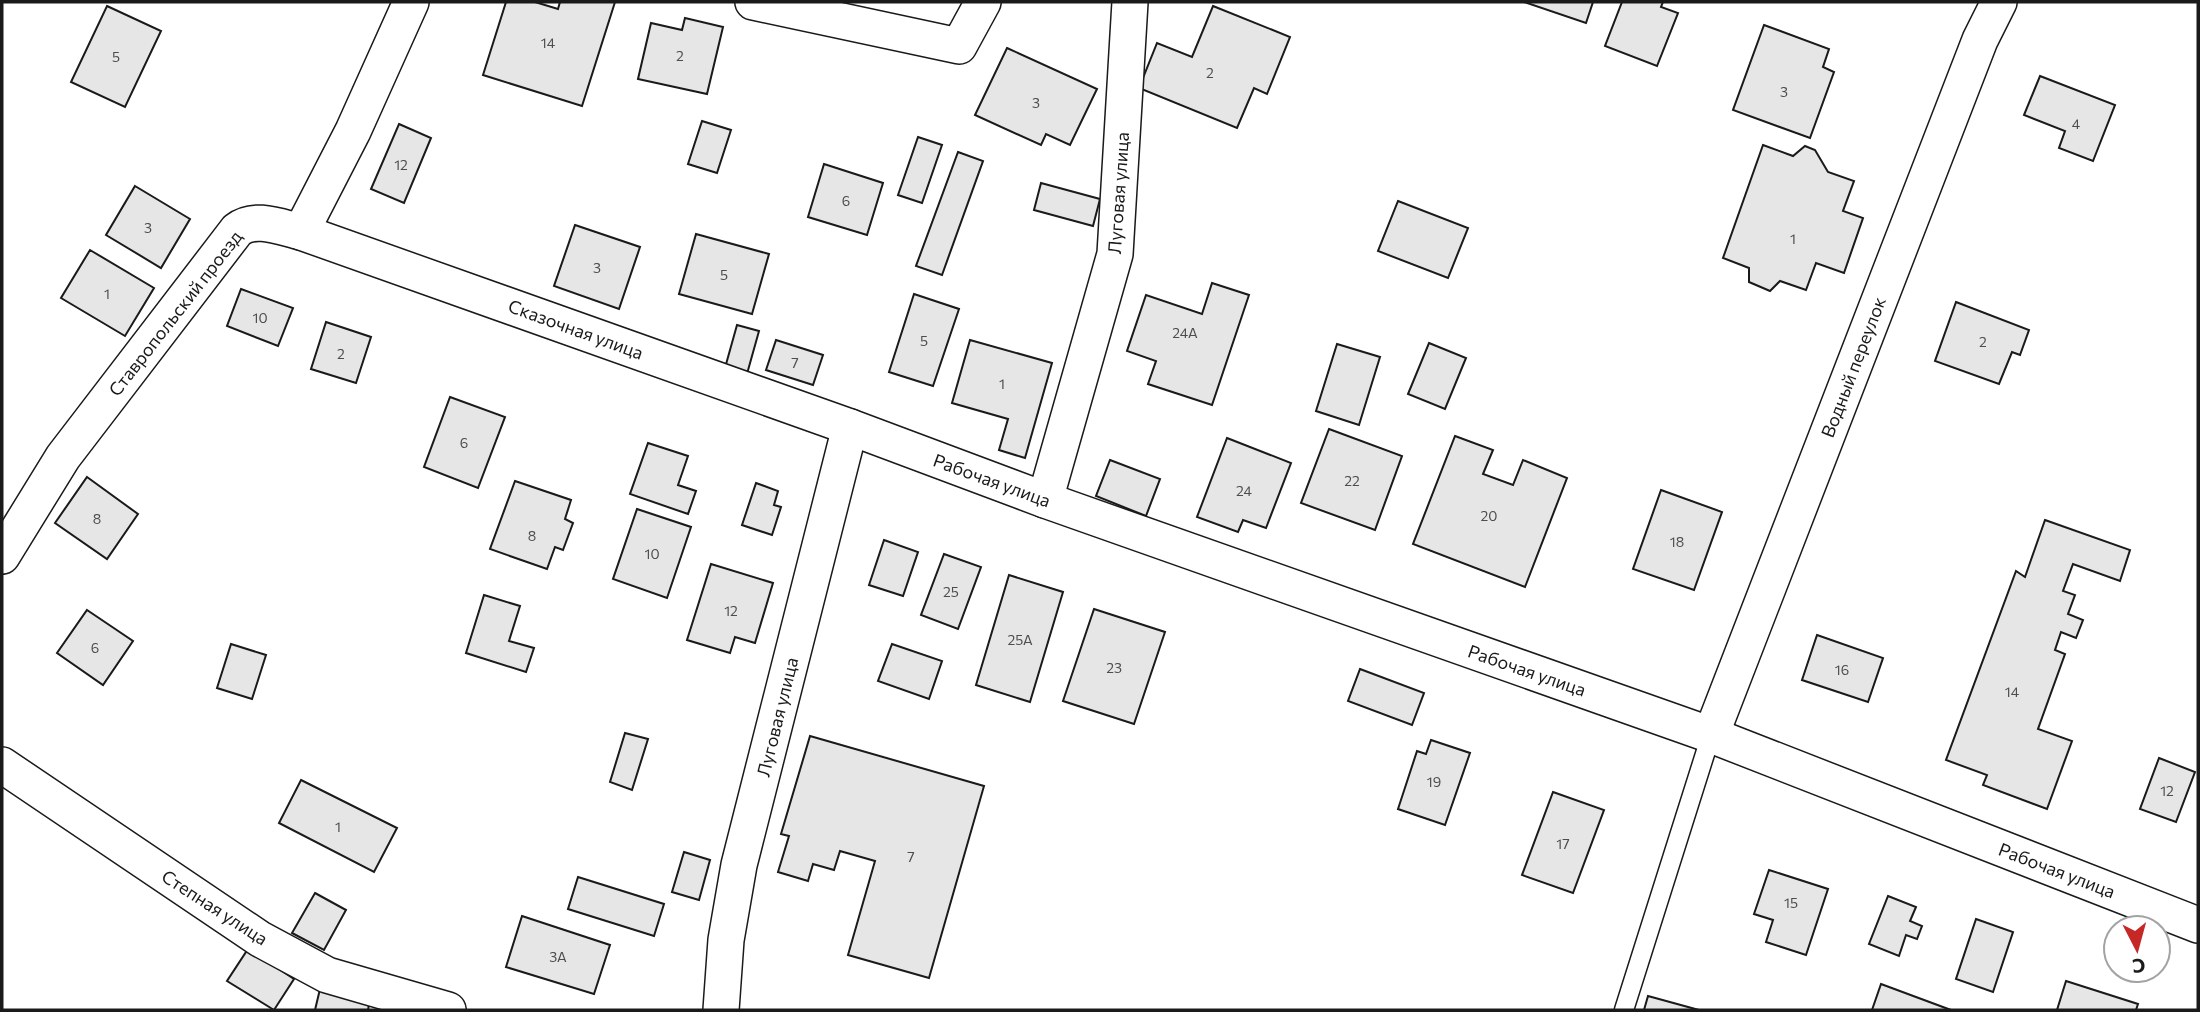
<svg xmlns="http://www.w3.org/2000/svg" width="2200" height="1012" font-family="Commissioner,sans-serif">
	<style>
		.building { fill: #e6e6e6; stroke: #1a1a1a; stroke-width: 2 }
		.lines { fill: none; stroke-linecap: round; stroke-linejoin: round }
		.service-casing { stroke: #1a1a1a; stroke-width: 21 }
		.minor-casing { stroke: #1a1a1a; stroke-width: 38 }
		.service { stroke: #fff; stroke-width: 18 }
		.minor { stroke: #fff; stroke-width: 35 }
		.labels { text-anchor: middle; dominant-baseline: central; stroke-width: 5; stroke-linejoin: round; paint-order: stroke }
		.number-label { font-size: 14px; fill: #4d4d4d }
		.street-label { font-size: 18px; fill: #1a1a1a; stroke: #fff }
	</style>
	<rect width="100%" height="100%" fill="#fff"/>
	<g class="building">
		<path d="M506 2H535L558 9 560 2H615L582 106 483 75Z"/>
		<path d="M1524 2H1593L1586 23Z"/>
		<path d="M1622 2H1663L1661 7 1678 13 1657 66 1605 46Z"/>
		<path d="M107 6 161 31 125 107 71 82Z"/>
		<path d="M1213 6 1290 37 1267 94 1254 88 1237 128 1139 88 1157 43 1192 57Z"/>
		<path d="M685 18 723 27 707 94 638 79 651 23 682 30Z"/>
		<path d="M1764 25 1829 49 1823 67 1834 72 1810 138 1733 110Z"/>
		<path d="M1007 48 1097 89 1070 145 1046 134 1041 145 975 115Z"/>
		<path d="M2040 76 2115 105 2093 161 2059 148 2065 131 2024 115Z"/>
		<path d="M702 121 731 130 717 173 688 164Z"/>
		<path d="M399 124 431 138 404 203 371 189Z"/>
		<path d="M918 137 942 145 922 203 898 195Z"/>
		<path d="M1763 145 1793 156 1805 146 1815 150 1828 172 1854 181 1843 211 1863 218 1844 273 1816 263 1806 290 1780 281 1770 291 1749 282V268L1723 258Z"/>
		<path d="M958 152 983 161 942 275 916 266Z"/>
		<path d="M824 164 883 183 867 235 808 217Z"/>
		<path d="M1041 183 1100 199 1093 226 1034 210Z"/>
		<path d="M135 186 190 219 161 268 106 235Z"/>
		<path d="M1398 201 1468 228 1448 278 1378 251Z"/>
		<path d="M575 225 640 247 619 309 554 286Z"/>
		<path d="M696 234 769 254 752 314 679 294Z"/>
		<path d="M90 250 154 288 125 336 61 298Z"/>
		<path d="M1212 283 1249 295 1212 405 1148 384 1156 361 1127 351 1146 295 1202 314Z"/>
		<path d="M241 289 293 308 278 346 227 326Z"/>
		<path d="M914 294 959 309 933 386 889 372Z"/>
		<path d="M1956 302 2029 330 2020 355 2012 352 1999 384 1935 361Z"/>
		<path d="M326 322 371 337 356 383 311 369Z"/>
		<path d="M737 325 759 331 745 381 723 375Z"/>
		<path d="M776 340 823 355 813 385 766 370Z"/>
		<path d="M970 340 1052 363 1025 458 999 450 1008 419 952 403Z"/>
		<path d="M1429 343 1466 358 1445 409 1408 394Z"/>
		<path d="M1337 344 1380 357 1359 425 1316 411Z"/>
		<path d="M450 397 505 417 478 488 424 467Z"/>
		<path d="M1329 429 1402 456 1375 530 1301 503Z"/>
		<path d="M1455 436 1493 450 1483 474 1513 485 1523 460 1567 478 1525 587 1413 544Z"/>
		<path d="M1227 438 1291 463 1266 528 1243 520 1238 532 1197 517Z"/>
		<path d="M648 443 688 456 678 485 696 491 688 514 630 494Z"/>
		<path d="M1110 460 1160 479 1146 516 1096 496Z"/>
		<path d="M87 477 138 514 107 559 55 523Z"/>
		<path d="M515 481 571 500 565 519 573 523 563 550 555 547 547 569 490 549Z"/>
		<path d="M756 483 778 491 774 505 781 507 772 535 742 525Z"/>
		<path d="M1661 490 1722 512 1694 590 1633 569Z"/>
		<path d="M637 509 691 527 667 598 613 579Z"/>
		<path d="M2045 520 2130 550 2120 581 2073 564 2063 591 2075 595 2068 614 2083 620 2076 638 2061 632 2055 650 2065 654 2038 729 2072 741 2047 809 1983 785 1987 775 1946 760 2016 571 2025 577Z"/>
		<path d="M884 540 918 552 903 596 869 585Z"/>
		<path d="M944 554 981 567 958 629 921 615Z"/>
		<path d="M711 564 773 583 755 643 735 637 730 653 687 640Z"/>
		<path d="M1009 575 1063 592 1030 702 976 685Z"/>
		<path d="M484 595 520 606 509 641 534 648 526 672 466 653Z"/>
		<path d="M1094 609 1165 632 1134 724 1063 701Z"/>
		<path d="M87 610 133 641 103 685 57 653Z"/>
		<path d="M1817 635 1883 658 1868 702 1802 680Z"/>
		<path d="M231 644 266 655 252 699 217 688Z"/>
		<path d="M892 644 942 661 929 699 878 681Z"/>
		<path d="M1360 669 1424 693 1412 725 1348 701Z"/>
		<path d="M625 733 648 739 632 790 610 782Z"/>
		<path d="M810 736 984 786 929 978 848 955 875 861 840 851 834 870 813 864 808 881 778 872 789 836 781 834Z"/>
		<path d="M1431 740 1470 753 1445 825 1398 809 1417 751 1426 754Z"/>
		<path d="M2159 758 2195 772 2176 822 2140 809Z"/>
		<path d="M301 780 397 828 374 872 279 823Z"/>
		<path d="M1553 792 1604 810 1573 893 1522 875Z"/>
		<path d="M684 852 710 860 699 900 672 892Z"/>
		<path d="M1769 870 1828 889 1806 955 1766 942 1773 920 1754 914Z"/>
		<path d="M578 877 664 904 654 936 568 909Z"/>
		<path d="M315 893 346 910 324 950 292 933Z"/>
		<path d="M1888 896 1916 907 1910 921 1922 926 1917 939 1906 935 1899 956 1869 944Z"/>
		<path d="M522 916 610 945 594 994 506 967Z"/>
		<path d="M1976 919 2013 932 1993 992 1956 979Z"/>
		<path d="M248 949 294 979 274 1010 227 981Z"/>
		<path d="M2066 981 2138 1004 2136 1010H2057Z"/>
		<path d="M1881 984 1951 1010H1872Z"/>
		<path d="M320 989 370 1000 368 1010H315Z"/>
		<path d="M1648 996 1699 1010H1644Z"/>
	</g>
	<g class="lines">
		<defs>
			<path id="service" d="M1624 1010 1711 735"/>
			<g id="minor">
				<path d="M753 2 959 46 983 2"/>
				<path d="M301 232 850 427 1045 500 1711 735 2198 925"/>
				<path d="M1045 500 1115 254 1130 2"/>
				<path d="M2 556 63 457 237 230C255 216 280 227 301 232L353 131 411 2"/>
				<path d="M1711 735 1980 40 1999 2"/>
				<path d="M2 765 260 939 327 975 448 1010"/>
				<path d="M721 1010 726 940 739 865 850 427"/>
			</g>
		</defs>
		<use href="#service" class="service-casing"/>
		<use href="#minor" class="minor-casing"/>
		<use href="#service" class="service"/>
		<use href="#minor" class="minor"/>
	</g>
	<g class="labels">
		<g class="number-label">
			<text x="548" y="42">14</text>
			<text x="680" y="55">2</text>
			<text x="116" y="56">5</text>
			<text x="1210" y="72">2</text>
			<text x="1784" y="91">3</text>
			<text x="1036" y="102">3</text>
			<text x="2076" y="123">4</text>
			<text x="401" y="164">12</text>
			<text x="846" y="200">6</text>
			<text x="148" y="227">3</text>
			<text x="1793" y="238">1</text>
			<text x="597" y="267">3</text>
			<text x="724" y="274">5</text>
			<text x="107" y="293">1</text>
			<text x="260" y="317">10</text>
			<text x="1185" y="332">24А</text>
			<text x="924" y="340">5</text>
			<text x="1983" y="341">2</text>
			<text x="341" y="353">2</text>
			<text x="795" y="362">7</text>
			<text x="1002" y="383">1</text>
			<text x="464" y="442">6</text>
			<text x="1352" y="480">22</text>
			<text x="1244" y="490">24</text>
			<text x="1489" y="515">20</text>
			<text x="97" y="518">8</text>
			<text x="532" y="535">8</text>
			<text x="1677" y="541">18</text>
			<text x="652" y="553">10</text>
			<text x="951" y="591">25</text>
			<text x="731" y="610">12</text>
			<text x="1020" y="639">25А</text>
			<text x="95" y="647">6</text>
			<text x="1114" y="667">23</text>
			<text x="1842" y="669">16</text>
			<text x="2012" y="691">14</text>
			<text x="1434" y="781">19</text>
			<text x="2167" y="790">12</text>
			<text x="338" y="826">1</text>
			<text x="1563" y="843">17</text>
			<text x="911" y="856">7</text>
			<text x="1791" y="902">15</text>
			<text x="558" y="956">3А</text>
		</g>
		<g class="street-label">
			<text transform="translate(1118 193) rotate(-86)">Луговая улица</text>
			<text transform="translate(175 313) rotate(-52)">Ставропольский проезд</text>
			<text transform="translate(576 329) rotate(20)">Сказочная улица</text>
			<text transform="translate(1853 367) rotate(-69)">Водный переулок</text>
			<text transform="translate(992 480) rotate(20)">Рабочая улица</text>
			<text transform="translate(1527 670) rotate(19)">Рабочая улица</text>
			<text transform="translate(777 717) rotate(-76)">Луговая улица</text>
			<text transform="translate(2057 870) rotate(21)">Рабочая улица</text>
			<text transform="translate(215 907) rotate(33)">Степная улица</text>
		</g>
	</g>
	<rect width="2200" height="1012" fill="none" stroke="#1a1a1a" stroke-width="7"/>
	<g transform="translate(2137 949) rotate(174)"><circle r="33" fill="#ffffff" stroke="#a3a3a3" stroke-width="2"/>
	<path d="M0-5L12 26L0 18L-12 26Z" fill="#c62828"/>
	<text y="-10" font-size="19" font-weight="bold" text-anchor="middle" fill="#1a1a1a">С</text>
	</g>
</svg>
